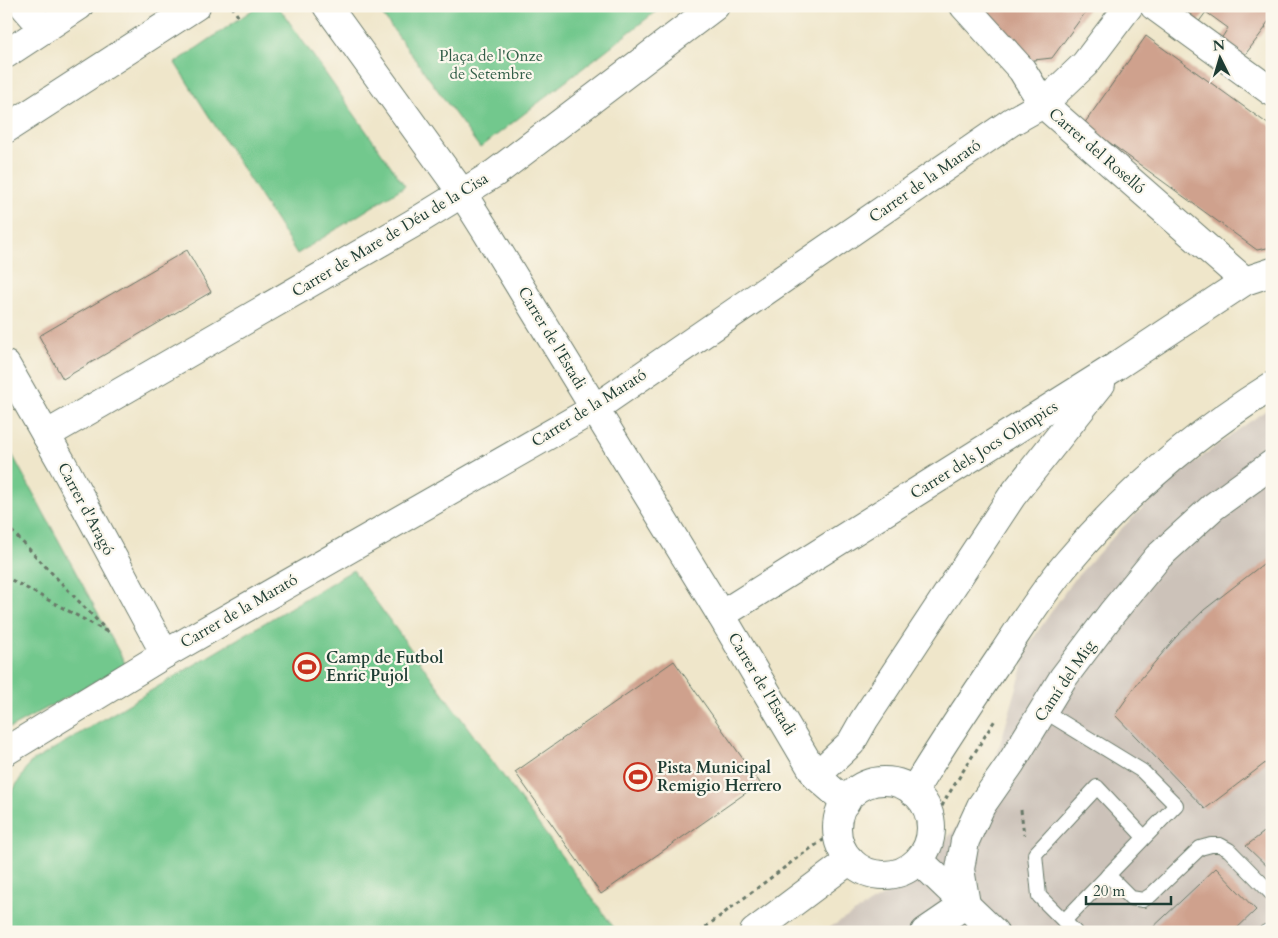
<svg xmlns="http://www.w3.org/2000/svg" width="1278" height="938" font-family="Cardo,serif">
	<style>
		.industrial { fill: #ccc2b9 }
		.green { fill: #72c88d; stroke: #488260 }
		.building { fill: #cfa18d }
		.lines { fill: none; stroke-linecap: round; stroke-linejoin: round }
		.service-casing { stroke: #687868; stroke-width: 16 }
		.minor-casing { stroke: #687868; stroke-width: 30 }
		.tertiary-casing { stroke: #687868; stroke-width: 30 }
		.path { stroke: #687868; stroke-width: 3; stroke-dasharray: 4 4; stroke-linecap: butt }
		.service { stroke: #fff; stroke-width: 14 }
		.minor { stroke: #fff; stroke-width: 28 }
		.tertiary { stroke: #fff; stroke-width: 28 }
		.labels { text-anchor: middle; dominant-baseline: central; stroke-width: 4.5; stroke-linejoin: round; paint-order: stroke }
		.park-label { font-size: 16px; fill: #34604a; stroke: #fbf7ec }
		.street-label { font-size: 16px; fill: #1f3d34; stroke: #fbf7ec }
		.poi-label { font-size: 16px; font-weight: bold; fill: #1f3d34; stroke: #fbf7ec; text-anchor: start }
	</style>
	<rect width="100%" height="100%" fill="#fbf7ec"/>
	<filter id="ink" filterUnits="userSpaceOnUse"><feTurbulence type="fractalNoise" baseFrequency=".02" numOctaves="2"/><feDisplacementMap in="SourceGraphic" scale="10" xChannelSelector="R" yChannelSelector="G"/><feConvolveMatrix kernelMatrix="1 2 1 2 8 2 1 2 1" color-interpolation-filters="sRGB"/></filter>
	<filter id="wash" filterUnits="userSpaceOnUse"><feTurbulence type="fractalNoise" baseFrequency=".0096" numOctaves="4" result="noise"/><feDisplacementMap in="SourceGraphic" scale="20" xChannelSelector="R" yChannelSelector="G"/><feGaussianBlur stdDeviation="1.12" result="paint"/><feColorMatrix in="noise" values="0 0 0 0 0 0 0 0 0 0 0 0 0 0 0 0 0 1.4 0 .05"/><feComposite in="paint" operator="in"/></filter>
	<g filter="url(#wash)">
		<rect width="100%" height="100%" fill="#efe6ca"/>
		<path class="industrial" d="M1272 406V932H822L915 877 986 792 1030 643 1071 583 1117 533 1164 487 1221 442Z"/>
		<g class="green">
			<path d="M258 6H278L405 186 297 254 175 63Z"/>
			<path d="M376 6H663L480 148Z"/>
			<path d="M6 443 126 665 10 728 6 724Z"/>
			<path d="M353 570 617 932H7L6 804 15 787 30 763Z"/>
		</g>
		<g id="blocks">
			<g class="building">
				<path d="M976 6H1090L1052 58 1025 61Z"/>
				<path d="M1176 6H1272V17L1265 26 1266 27 1244 56 1221 39 1228 28 1206 12 1198 23Z"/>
				<path d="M1146 36 1272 127V247L1257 250 1084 124Z"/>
				<path d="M187 250 211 292 63 379 39 336Z"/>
				<path d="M1272 557V758L1205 809 1115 715 1139 681 1176 637 1204 610Z"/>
				<path d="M674 661 760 783 601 894 515 772Z"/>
				<path d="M1272 826V871L1246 846Z"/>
				<path d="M1216 868 1256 910 1233 932H1148Z"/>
			</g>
		</g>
	</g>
	<g filter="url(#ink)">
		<use href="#blocks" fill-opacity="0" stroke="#687868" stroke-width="1"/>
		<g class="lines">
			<defs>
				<g id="service">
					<path d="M1044 711 1142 771 1176 805 1064 921 1075 932"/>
					<path d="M1108 875 1131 898 1143 900 1151 895 1200 848 1211 845H1220L1229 850 1272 894"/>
					<path d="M1064 921 1039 896 1035 854 1097 787 1144 837"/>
					<path d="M1266 932 1272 930"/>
				</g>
				<g id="minor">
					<path d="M24 6 44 29"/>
					<path d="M327 6 462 193 486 231 721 615 816 776 846 802"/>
					<path d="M964 6 1022 70 1043 104 1245 281"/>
					<path d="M1154 6 1272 92"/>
					<path d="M6 54 79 6"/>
					<path d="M6 129 196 6"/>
					<path d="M6 365 62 463 165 654"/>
					<path d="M46 435 412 224 495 173 715 6"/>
					<path d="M721 615 1115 367 1245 281 1272 272"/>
					<path d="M6 751 165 654 594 409 1011 122 1043 104 1085 64 1129 6"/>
					<path d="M816 776 851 743 864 720 1012 496 1101 384"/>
					<path d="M919 860 994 932"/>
					<path d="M925 932 966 904 960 869 965 841 981 806 1011 763 1063 678 1112 613 1158 557 1213 507 1272 464"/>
				</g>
				<g id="tertiary">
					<circle cx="884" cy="828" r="47"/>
					<path d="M913 792C940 747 969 704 998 661 1021 627 1042 592 1068 562 1126 493 1195 434 1272 386"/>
					<path d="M754 932 850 860"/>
				</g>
			</defs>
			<use href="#service" class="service-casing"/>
			<use href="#minor" class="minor-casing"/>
			<use href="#tertiary" class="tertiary-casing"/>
			<g class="path">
				<path d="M232 6 239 18"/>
				<path d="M6 451 10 448"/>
				<path d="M6 525 109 633 6 577"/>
				<path d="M866 782 874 779H889"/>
				<path d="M1021 810 1024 835"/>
				<path d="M935 837 936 819 945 800 995 720"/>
				<path d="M866 886 871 883 896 877"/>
				<path d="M699 932 801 855 826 838 832 826"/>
			</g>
			<use href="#service" class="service"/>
			<use href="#minor" class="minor"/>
			<use href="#tertiary" class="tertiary"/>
		</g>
	</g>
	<defs>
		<symbol id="stadium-ring" viewBox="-11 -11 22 22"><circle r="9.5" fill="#fbf7ec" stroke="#c8321e" stroke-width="1.5"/><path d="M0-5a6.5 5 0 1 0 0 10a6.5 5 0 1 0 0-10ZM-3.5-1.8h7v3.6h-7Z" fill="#c8321e"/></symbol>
	</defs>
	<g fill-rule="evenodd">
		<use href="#stadium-ring" x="291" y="651" width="32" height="32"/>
		<use href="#stadium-ring" x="622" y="761" width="32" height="32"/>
	</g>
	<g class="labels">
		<g class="park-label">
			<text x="491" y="56">Plaça de l'Onze<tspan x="491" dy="18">de Setembre</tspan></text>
		</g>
		<g class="street-label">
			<text transform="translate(1097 151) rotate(41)">Carrer del Roselló</text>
			<text transform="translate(925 181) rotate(-35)">Carrer de la Marató</text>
			<text transform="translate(390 235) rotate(-31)">Carrer de Mare de Déu de la Cisa</text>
			<text transform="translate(552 338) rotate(59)">Carrer de l'Estadi</text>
			<text transform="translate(589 408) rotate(-32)">Carrer de la Marató</text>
			<text transform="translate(984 450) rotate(-32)">Carrer dels Jocs Olímpics</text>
			<text transform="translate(86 509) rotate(62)">Carrer d'Aragó</text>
			<text transform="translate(239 611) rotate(-30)">Carrer de la Marató</text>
			<text transform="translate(1065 681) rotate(-56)">Camí del Mig</text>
			<text transform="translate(762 684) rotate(59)">Carrer de l'Estadi</text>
		</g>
		<g class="poi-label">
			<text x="326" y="658">Camp de Futbol<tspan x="326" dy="18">Enric Pujol</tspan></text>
			<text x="657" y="768">Pista Municipal<tspan x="657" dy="18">Remigio Herrero</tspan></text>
		</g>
	</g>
	<rect width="1278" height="938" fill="none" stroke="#fbf7ec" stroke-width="25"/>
	<g transform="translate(1220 58) rotate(355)" stroke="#fbf7ec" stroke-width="4" paint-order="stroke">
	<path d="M0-4L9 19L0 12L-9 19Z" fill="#1f3d34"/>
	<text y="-8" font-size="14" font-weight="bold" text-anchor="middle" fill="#1f3d34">N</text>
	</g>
	<path d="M1086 896v8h85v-8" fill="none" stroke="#1f3d34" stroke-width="2.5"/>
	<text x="1093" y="896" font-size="15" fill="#1f3d34" stroke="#fbf7ec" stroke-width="4" paint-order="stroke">20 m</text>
</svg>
